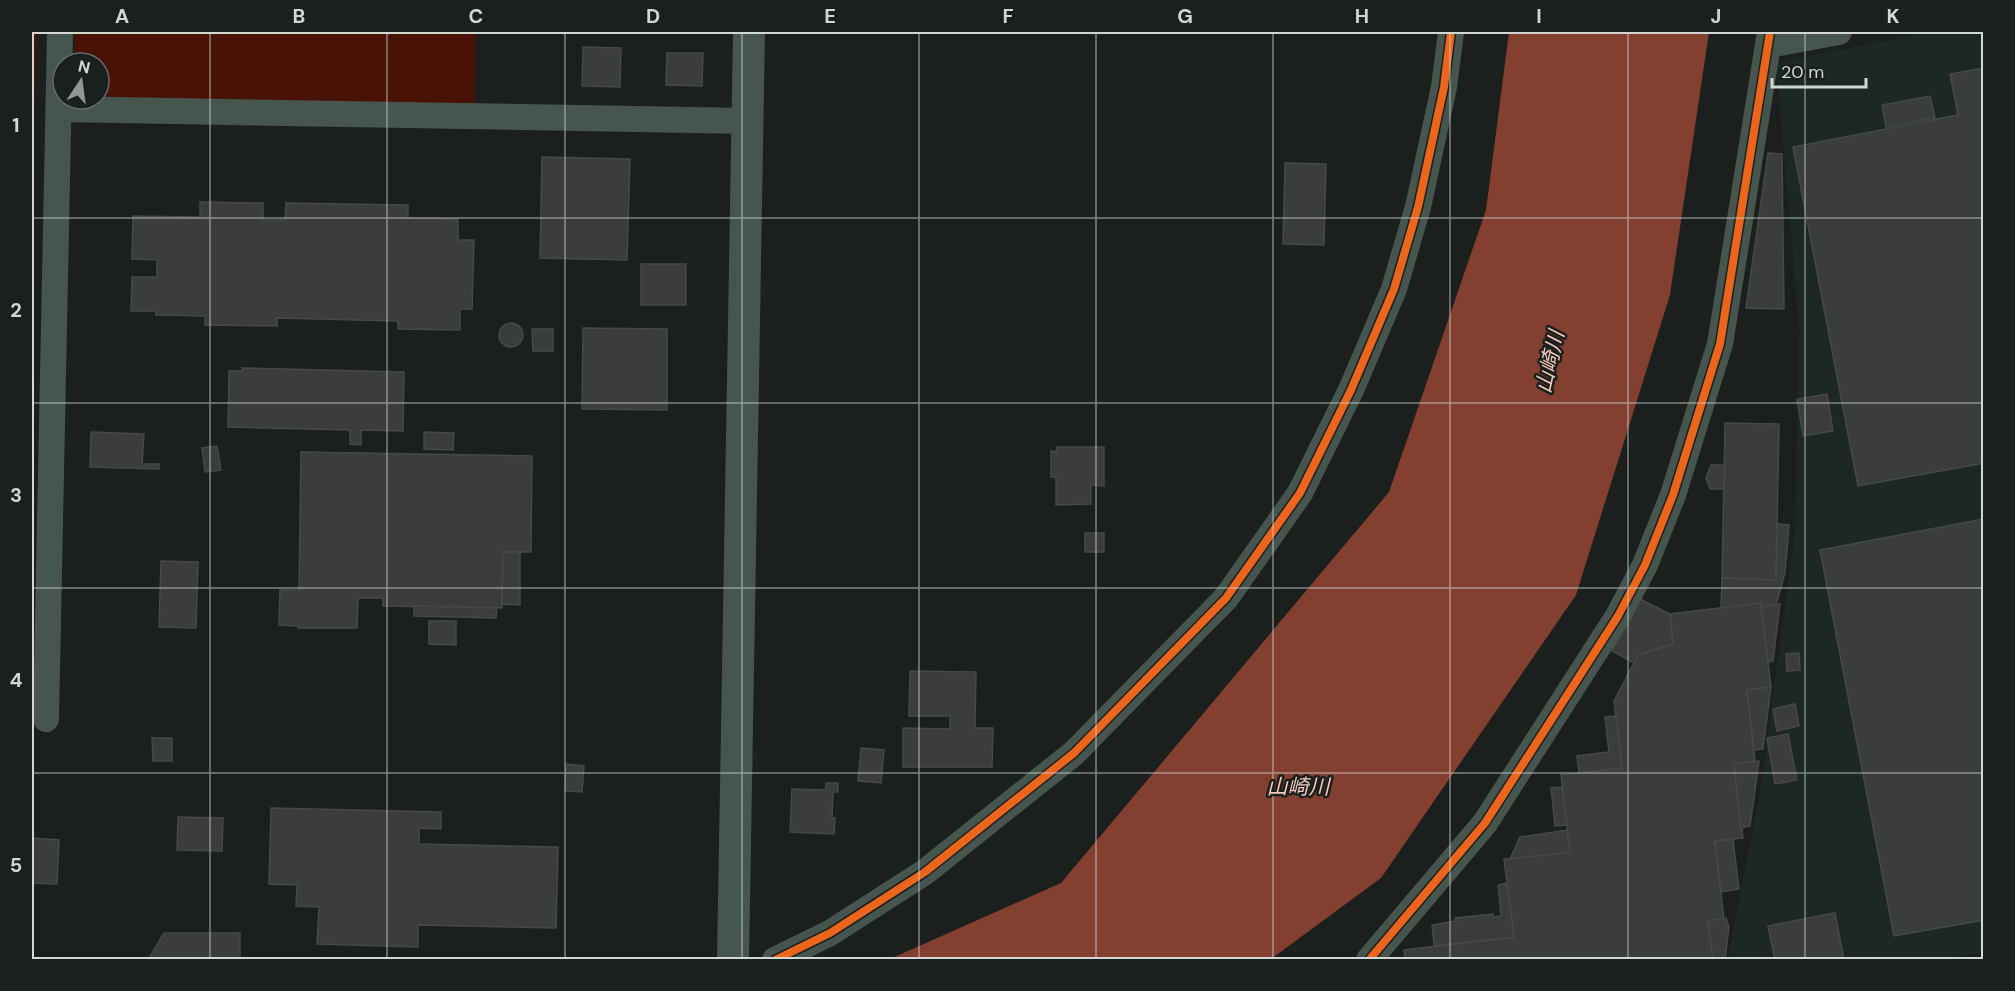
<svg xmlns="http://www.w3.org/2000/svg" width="2015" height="991" font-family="'DM Sans','Noto Sans JP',sans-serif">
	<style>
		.built { fill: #1e2822 }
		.green { fill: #491207 }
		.water { fill: #833f30 }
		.building { fill: #3a3d3b; stroke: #454947; stroke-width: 1.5 }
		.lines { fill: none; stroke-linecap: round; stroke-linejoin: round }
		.minor { stroke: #46554e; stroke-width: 26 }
		.tertiary { stroke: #46554e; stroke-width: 32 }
		.cycleway-casing { stroke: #1a201d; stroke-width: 11 }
		.cycleway { stroke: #eb651d; stroke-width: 8 }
		.grid { fill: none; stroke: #d3d7d4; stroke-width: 1.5; stroke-opacity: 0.55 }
		.labels { text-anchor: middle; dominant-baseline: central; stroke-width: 5; stroke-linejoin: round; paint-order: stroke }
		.water-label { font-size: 21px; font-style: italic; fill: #f6c8bd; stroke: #1a201d }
		.neatline { fill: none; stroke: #d3d7d4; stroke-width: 2 }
		.grid-label { font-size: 20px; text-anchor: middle; font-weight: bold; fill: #d3d7d4 }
	</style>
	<rect width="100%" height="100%" fill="#1b1f1d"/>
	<path class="built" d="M1930 32H1983V952L1940 960H1727L1760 792 1795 532 1799 329 1776 63Z"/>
	<g class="green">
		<path d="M32 32H37L32 185Z"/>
		<path d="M75 32H476L475 105 99 99V63H74Z"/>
	</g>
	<path class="water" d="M1509 32H1709L1670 295 1576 595 1381 878 1271 959H890L1061 883 1389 492 1486 210Z"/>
	<g class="building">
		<path d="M583 47 621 48 620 87 582 86Z"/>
		<path d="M667 53H703L702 86 666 85Z"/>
		<path d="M1984 68V463L1858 486 1793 147 1958 115 1950 74Z"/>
		<path d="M1930 96 1935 118 1886 127 1882 105Z"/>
		<path d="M1768 153 1782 154 1784 309 1746 308Z"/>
		<path d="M542 157 630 159 627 260 540 258Z"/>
		<path d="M1285 163 1326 164 1324 245 1283 244Z"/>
		<path d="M200 202 263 203V220H285L286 203 408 205V218L458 219V240H474L472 309H460V330L398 329V321L277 318V326L205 325V316L156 315V311H131L132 277H157V260L132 259 133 216 200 217Z"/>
		<rect x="641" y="264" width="45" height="41"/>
		<circle cx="511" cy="335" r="12"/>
		<path d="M583 328 667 329V410L582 409Z"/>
		<path d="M532 329H553V351H533Z"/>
		<path d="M242 368 404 372 403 431 361 430V445L350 444V430L228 427 229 371H243Z"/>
		<path d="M1827 394 1833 431 1803 436 1797 399Z"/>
		<path d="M1725 423 1779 424 1776 580 1722 578Z"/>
		<path d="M91 432 144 434 142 464H159V469L90 467Z"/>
		<path d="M424 432 454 433 453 450 424 449Z"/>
		<path d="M217 446 221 470 205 472 202 448Z"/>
		<path d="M1057 447H1104V486L1091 485V504L1056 505V477H1051V451L1056 452Z"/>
		<path d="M301 452 532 456 531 552H503L502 608 383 606V598H358L357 628H298V626L279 625 280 590H299Z"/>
		<path d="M1711 465H1725L1724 489H1710L1706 478Z"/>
		<path d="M1984 519V920L1894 936 1820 550Z"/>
		<path d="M1777 524 1789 525 1785 573 1776 605 1761 607V603L1721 608 1722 578 1776 580Z"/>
		<rect x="1085" y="533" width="19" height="19"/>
		<path d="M503 552H520V605L502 604Z"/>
		<path d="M161 561 198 562 196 628 159 627Z"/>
		<path d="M1640 599 1670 614 1673 644 1638 655 1634 663 1612 651Z"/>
		<path d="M1761 603 1771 687 1747 690 1755 761 1734 764 1743 838 1715 841 1724 919 1708 921 1713 960H1405L1404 950 1514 937 1504 859 1570 852 1561 775 1622 768 1614 701 1638 655 1673 644 1670 614Z"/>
		<path d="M1780 604 1773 661 1768 662 1761 607Z"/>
		<path d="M414 606 497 608 496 618 414 616Z"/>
		<path d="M429 621H456V645L429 644Z"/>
		<path d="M1799 653 1800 670 1787 671 1786 654Z"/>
		<path d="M910 671 976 672 975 728H993L992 767H903V728L950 729V716H909Z"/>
		<path d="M1771 687 1763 749 1754 750 1747 690Z"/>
		<path d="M1795 704 1799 726 1777 731 1773 709Z"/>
		<path d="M1616 716 1622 768 1579 773 1577 756 1609 752 1605 717Z"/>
		<path d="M1788 734 1797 780 1775 784 1767 738Z"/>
		<path d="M152 738H172V761H153Z"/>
		<path d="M861 748 884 750 881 783 858 781Z"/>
		<path d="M1759 761 1750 826 1741 828 1734 764Z"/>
		<path d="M566 764 584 766 582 792 565 791Z"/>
		<path d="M826 783H838V792H833L832 818H835L834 834 790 832 792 789 826 790Z"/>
		<path d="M1562 787 1567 825 1555 826 1551 788Z"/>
		<path d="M271 808 441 812V829L419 828V844L558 847 556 928 418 925V947L317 944 319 907 296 906 297 885 269 884Z"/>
		<path d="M178 817 223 818 222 851 177 850Z"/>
		<path d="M1567 830 1570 852 1510 859 1520 837Z"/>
		<path d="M32 838 59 840 57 884 32 883Z"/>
		<path d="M1733 839 1739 889 1721 892 1715 841Z"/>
		<path d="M1507 883 1514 937 1434 946 1432 925 1456 921 1455 918 1493 914V917L1501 916 1498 885Z"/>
		<path d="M1835 913 1844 960H1775L1768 926Z"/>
		<path d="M1726 918 1729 927 1725 960H1713L1708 921Z"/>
		<path d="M164 933H240V960H148Z"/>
	</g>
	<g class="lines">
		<g class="minor">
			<path d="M1769 45 1839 32"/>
			<path d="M59 109 748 121"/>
			<path d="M46 719 60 32"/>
			<path d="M775 960 830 933 925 872 1074 753 1226 598 1300 493 1351 390 1394 289 1418 207 1444 87 1451 32"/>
			<path d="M1369 960 1485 823 1618 616 1645 565 1673 495 1720 344 1770 32"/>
		</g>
		<path class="tertiary" d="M733 960 749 32"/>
		<defs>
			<g id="cycleway">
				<path d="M775 960 830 933 925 872 1074 753 1226 598 1300 493 1351 390 1394 289 1418 207 1444 87 1451 32"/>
				<path d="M1369 960 1485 823 1618 616 1645 565 1673 495 1720 344 1770 32"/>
			</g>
		</defs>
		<use href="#cycleway" class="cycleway-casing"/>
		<use href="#cycleway" class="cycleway"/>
	</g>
	<path class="grid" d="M210 32V960M387 32V960M565 32V960M742 32V960M919 32V960M1096 32V960M1273 32V960M1450 32V960M1628 32V960M1805 32V960M32 218H1984M32 403H1984M32 588H1984M32 773H1984"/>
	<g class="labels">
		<g class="water-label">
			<text transform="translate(1550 362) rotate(-77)">山崎川</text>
			<text x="1298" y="787">山崎川</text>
		</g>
	</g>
	<rect width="2015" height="991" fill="none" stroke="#1a201d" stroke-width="66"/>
	<g transform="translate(81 81) rotate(13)"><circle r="28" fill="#1a201d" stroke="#646966" stroke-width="1.5"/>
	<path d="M0-4.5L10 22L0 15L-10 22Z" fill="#939794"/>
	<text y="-9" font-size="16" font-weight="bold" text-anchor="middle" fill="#d3d7d4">N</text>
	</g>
	<path d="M1772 78v9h94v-9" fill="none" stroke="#d3d7d4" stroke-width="3"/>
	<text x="1781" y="78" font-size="18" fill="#d3d7d4" stroke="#1a201d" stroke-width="4.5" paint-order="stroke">20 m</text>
	<rect x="33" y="33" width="1949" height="925" class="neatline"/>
	<g class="grid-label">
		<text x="122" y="23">A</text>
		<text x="299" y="23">B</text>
		<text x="476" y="23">C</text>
		<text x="653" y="23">D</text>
		<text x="830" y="23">E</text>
		<text x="1008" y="23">F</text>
		<text x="1185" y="23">G</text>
		<text x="1362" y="23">H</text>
		<text x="1539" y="23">I</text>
		<text x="1716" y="23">J</text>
		<text x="1893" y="23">K</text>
		<text x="16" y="132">1</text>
		<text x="16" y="317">2</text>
		<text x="16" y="502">3</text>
		<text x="16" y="687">4</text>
		<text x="16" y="872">5</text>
	</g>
</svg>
